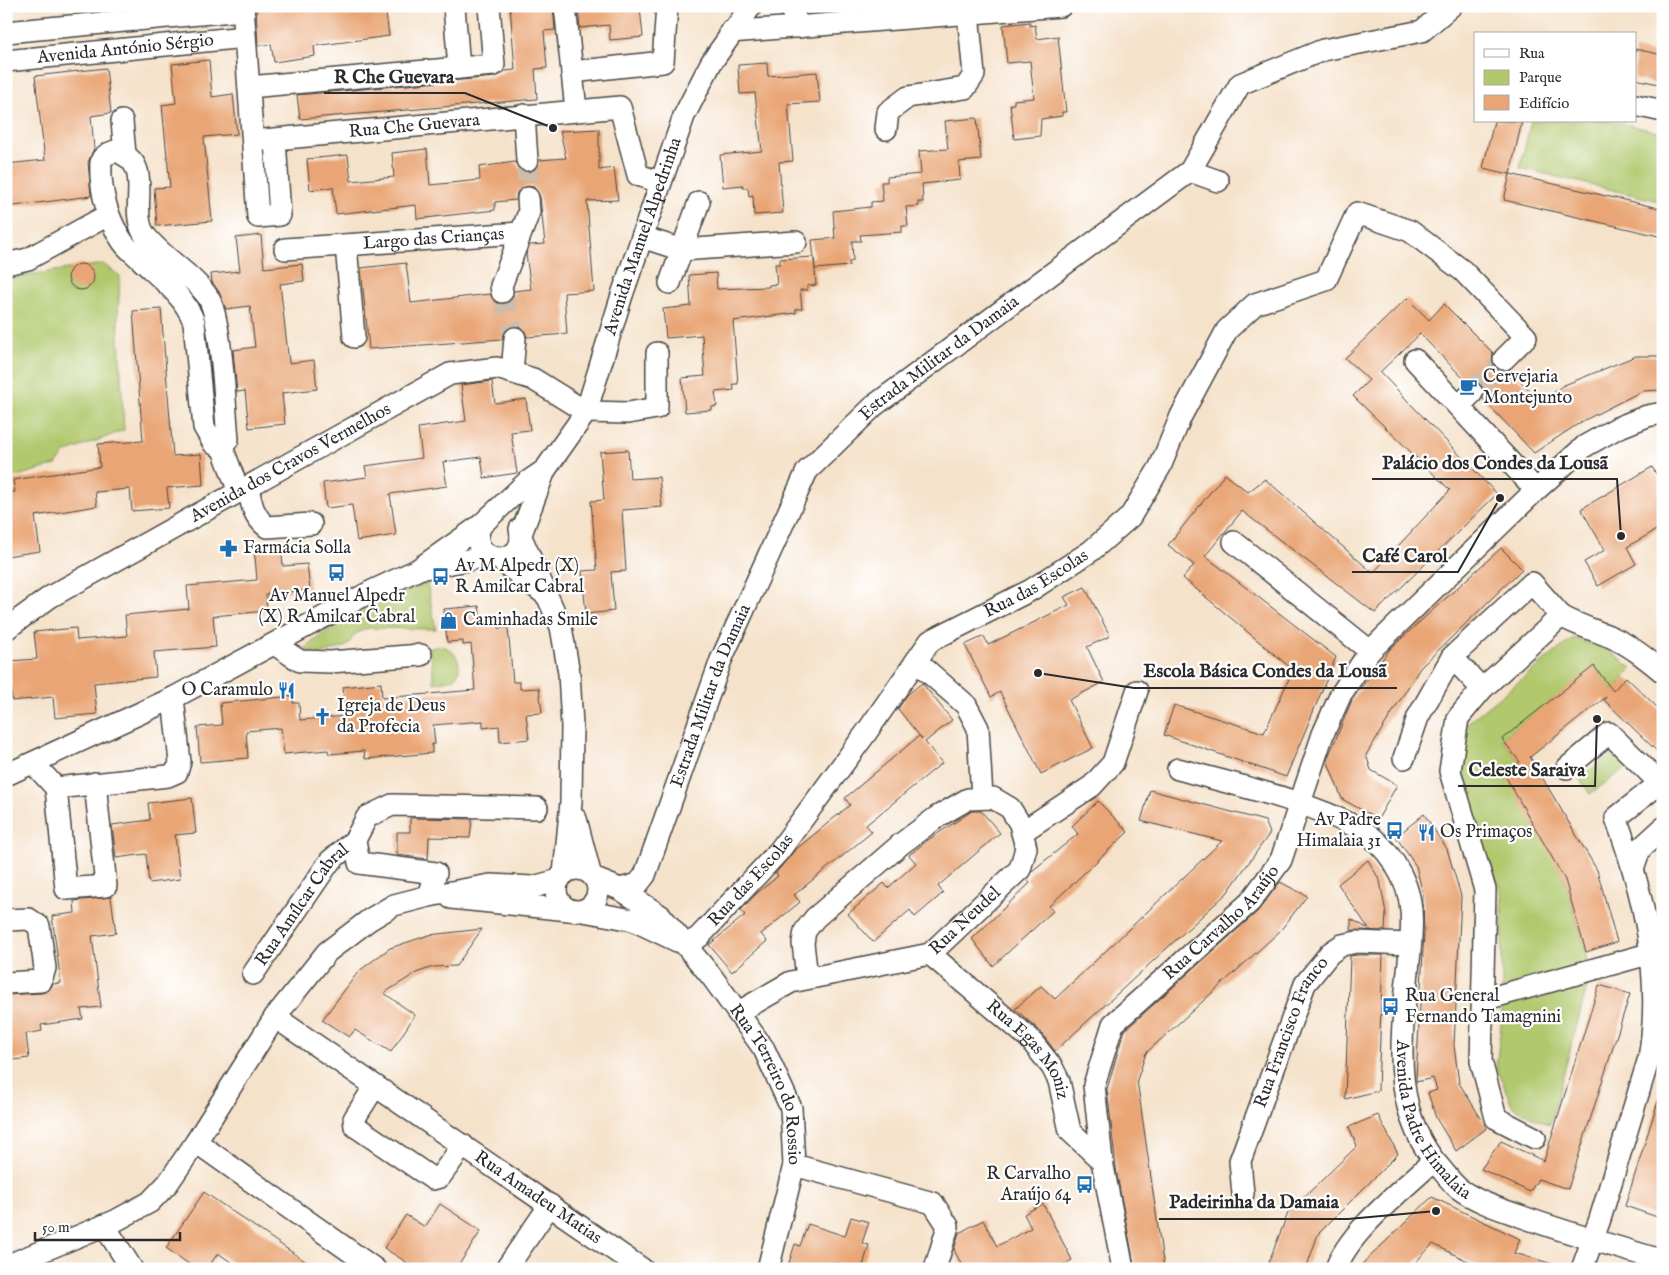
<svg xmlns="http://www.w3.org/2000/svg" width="1669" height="1275" font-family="'IM FELL English',serif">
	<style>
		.green { fill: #b1c86d; stroke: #6e7a4c }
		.building { fill: #e9a575 }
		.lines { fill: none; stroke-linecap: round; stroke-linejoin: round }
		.street-tunnel { stroke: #cdbdaa; stroke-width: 21; stroke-dasharray: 21 11; stroke-linecap: butt }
		.street-casing { stroke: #494643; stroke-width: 24 }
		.street { stroke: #fff; stroke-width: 21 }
		.labels { text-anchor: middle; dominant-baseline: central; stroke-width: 4.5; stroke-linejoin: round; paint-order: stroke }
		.street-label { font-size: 18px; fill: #2b2b2b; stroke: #fff }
		.poi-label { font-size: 18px; fill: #2b2b2b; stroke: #fff; text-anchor: start }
		.leader { fill: none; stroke: #2b2b2b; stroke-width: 2 }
		.callout-dot { fill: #2b2b2b; stroke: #fff; stroke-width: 2 }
		.callout-label { font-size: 19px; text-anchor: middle; font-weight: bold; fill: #2b2b2b; stroke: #fff; stroke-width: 4.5; stroke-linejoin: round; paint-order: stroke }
	</style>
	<rect width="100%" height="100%" fill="#fff"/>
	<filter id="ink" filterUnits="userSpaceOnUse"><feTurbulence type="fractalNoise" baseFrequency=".02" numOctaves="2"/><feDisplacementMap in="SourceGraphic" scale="10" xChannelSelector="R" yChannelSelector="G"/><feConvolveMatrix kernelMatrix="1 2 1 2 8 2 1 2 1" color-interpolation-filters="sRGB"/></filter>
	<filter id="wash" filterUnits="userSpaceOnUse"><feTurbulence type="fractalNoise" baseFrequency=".0096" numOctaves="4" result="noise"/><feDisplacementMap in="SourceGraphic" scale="20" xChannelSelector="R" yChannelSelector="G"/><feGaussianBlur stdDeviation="1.12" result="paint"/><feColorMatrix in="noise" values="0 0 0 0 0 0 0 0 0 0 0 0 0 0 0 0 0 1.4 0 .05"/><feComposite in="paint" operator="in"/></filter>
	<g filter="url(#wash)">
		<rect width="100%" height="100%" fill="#f5e2ca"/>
		<g class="green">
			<path d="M1531 121H1612L1663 133V202L1520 168Z"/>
			<path d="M103 264 120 276 118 319 124 430 65 453 56 465 6 479V278Z"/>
			<path d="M427 583 436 629 368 628 355 634 347 646 322 654 306 651 305 648C337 620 388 599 427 583Z"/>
			<path d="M1573 638 1604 647 1632 668 1613 691 1594 667 1502 739 1520 762 1565 880 1586 952 1588 984 1550 1124 1540 1121 1513 1107 1496 1068 1502 1016V895L1471 814 1458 770 1466 724Z"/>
			<path d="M442 646C457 650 465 667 454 679L434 683 430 648Z"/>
			<path d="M1614 753 1627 767 1590 794 1579 778Z"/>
		</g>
		<g id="blocks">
			<g class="building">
				<path d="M256 6H385L389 36 314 46 315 56 274 62 271 44 258 46Z"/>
				<path d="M510 6H553L555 30 544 31 547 68 535 69 537 99 300 119 297 95 495 77 505 71 515 70Z"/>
				<path d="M578 6H621L622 9 640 8 643 37 610 40 609 25 580 28Z"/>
				<path d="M1030 22V26L1035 25 1037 39 1058 36 1066 112H1062V116L1041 119 1040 136 1014 139 1010 104H1014V100L1034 98 1030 61 1007 63 1003 25Z"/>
				<path d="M1635 49 1663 55V85L1635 79Z"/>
				<path d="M209 60 212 97 233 94 237 134 204 137 212 221 157 226 154 188 170 187 162 105 176 103 172 64Z"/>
				<path d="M767 63 768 76 817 72 820 102 788 104 793 161 779 162 783 213 754 215 753 195 749 196 748 188H743V185L723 187 720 155 762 151 755 93 740 94 738 65Z"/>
				<path d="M106 68 111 113 91 116 94 148 88 162 91 196 6 207V164L45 160 35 76Z"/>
				<path d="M977 118 981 160 959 162 960 180 922 184 923 202H918L919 206 906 207 908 226H902V232L860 235 861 241H852L853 261 849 262V266L815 269 812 240 835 238 833 211 871 207V202L883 201 881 182H887V177L921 174 919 151 948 149 945 121Z"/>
				<path d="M1494 121H1522L1510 174 1483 168Z"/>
				<path d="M599 129V170L614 168 618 200 587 201 594 291 564 293 567 334 527 337 523 328 516 326 505 330 502 339 369 349 361 268 406 263 411 303 490 294 497 303 505 304 510 301 514 291 531 289 526 254 530 245 545 244 540 197 534 187 527 186 517 192 516 200 495 202V210L417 219 416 205 336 214 333 187 310 190 307 159 348 155 351 181 394 177 392 153 427 149 430 185 480 180 479 167 515 162 521 171 528 172 538 166 539 160 566 158 560 131Z"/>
				<path d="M1510 174 1663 209V237L1504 200Z"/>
				<path d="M261 235 264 268 302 264 304 281 280 284 289 363 314 360 317 389 282 393 285 424 249 428 245 391 237 392 233 350 255 347 250 306 226 309 219 292 212 282 211 274 240 271 236 238Z"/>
				<path d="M814 257 816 285 807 286V290H800L802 309H796V313L733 321 738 384H733L734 390 715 392 717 406 712 407V410L685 412 682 378 705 376 702 335 666 338 663 309 691 306 689 275 716 273 717 289 769 287V285L777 284 775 264H780V259Z"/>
				<circle cx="81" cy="277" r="13"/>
				<path d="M1407 298 1429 320 1444 304 1493 353 1492 362 1495 367 1501 371 1509 370 1542 402 1562 386 1636 356H1663V390L1642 391 1581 422 1534 453 1483 399 1484 390 1481 385 1475 381 1467 382 1420 334 1380 372 1497 494 1375 613 1242 511 1205 556 1336 657 1286 777 1164 735 1174 705 1264 733 1293 670 1183 578 1194 565 1168 545 1225 474 1248 492 1265 479 1373 573 1450 490 1353 396 1369 380 1345 358Z"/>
				<path d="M161 309 173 456 201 454 203 485 167 488 169 508 132 511 130 489 95 492 97 506 35 516 40 551 7 556 6 493 15 492 13 480 100 467 98 444 143 441 133 311Z"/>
				<path d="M492 381 495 403 526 399 530 430 511 432 517 473 484 478 481 457 443 462 447 486 390 494 396 535 357 541 352 505 326 508 323 483 367 477 365 466 422 458 418 428 466 421 461 385Z"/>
				<path d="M628 450 630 479 659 477 662 507 622 510 626 571 611 572 614 611 586 614 582 571 597 570 591 501 604 500 600 452Z"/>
				<path d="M1652 467 1663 485V526L1627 547 1636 564 1598 586 1584 562 1605 550 1581 509Z"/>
				<path d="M281 543 283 566 307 564 310 590 266 594 267 611 213 616 216 647 154 652 156 677 94 683 97 714 55 718 53 697 12 701 9 661 37 659 34 632 76 628 77 640 127 636 125 615 189 609 187 586 257 580 254 546Z"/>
				<path d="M1501 548 1522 569 1420 668 1366 755 1371 770 1397 785 1378 819 1342 799 1327 760 1352 700 1390 649Z"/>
				<path d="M1085 587 1110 636 1087 647 1104 682 1069 700 1093 748 1041 774 1000 692 991 697 965 645 984 636 988 645 1069 605 1064 597Z"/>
				<path d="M479 606 480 618 491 617 492 622H499V628H508L513 682H520V689L539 688 542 713 526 714 529 739 500 742 499 726 483 728V721L433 725 435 744H432V753L365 759 364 751 329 754 328 750 284 754 281 728 246 731 248 758 200 762 197 727 222 725 220 703 293 696V703H299L300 720 346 716 343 687 381 683 382 698 475 690 471 644 463 645V641L447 642 444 609Z"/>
				<path d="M1594 666 1613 691 1626 677 1663 713V757L1604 700 1606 697 1530 757 1597 870 1617 942 1586 952 1565 880 1503 772 1520 762 1502 739Z"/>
				<path d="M922 683 952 720 925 742 942 763 866 825 872 832 794 895 800 902 761 934 767 941 732 972 709 945 745 915 741 910 756 894 778 876 776 873 795 850 850 805 845 798 919 736 922 739 898 709 907 695Z"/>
				<path d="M1150 790 1265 821 1270 833 1227 893 1055 1051 1039 1030 1015 1009 1041 986 1055 999 1222 841 1141 821Z"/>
				<path d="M192 798 196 833 175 835 180 879 149 883 146 854 116 858 112 825 150 820 148 803Z"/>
				<path d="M1098 801 1128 832 1049 906 1053 911 993 966 972 939 1030 883 1027 879 1032 871 1078 834 1072 826Z"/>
				<path d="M972 811H981L1000 833 938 886 943 893 915 917 910 910 873 942 848 914 884 883 888 888 916 863 909 855 928 840Z"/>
				<path d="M1424 814 1447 849 1461 896 1454 1046 1459 1083 1487 1128 1456 1151 1436 1118 1428 1093 1437 1090 1433 1078 1416 1082V1079L1424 934 1423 894 1416 866 1396 837Z"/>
				<path d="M410 818 472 819 470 838 429 837 428 859 397 855V832H410Z"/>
				<path d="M1368 860 1380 881 1386 913 1385 931 1351 930V919L1369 929 1338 884Z"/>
				<path d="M1280 882 1307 896 1280 931 1146 1053 1137 1080 1164 1269H1135L1117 1175 1107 1089 1124 1031 1258 911Z"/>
				<path d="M111 897 116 933 92 936 101 1007 81 1009 83 1019 41 1025 42 1031 26 1034 29 1058 6 1061V995L42 993 49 990 53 984 61 983 52 916 75 913 74 901Z"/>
				<path d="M482 929 456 966 433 967 416 973 384 993 415 1015 391 1052 355 1030 349 1037 322 1020 359 971 390 948 429 935Z"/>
				<path d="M1358 955H1383L1378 1091 1345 1099 1350 956Z"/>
				<path d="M1599 985 1630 994 1568 1189 1538 1179 1530 1192 1481 1169 1501 1141 1544 1161Z"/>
				<path d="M1659 1098H1663V1219L1625 1206Z"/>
				<path d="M1378 1115 1398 1154 1318 1234 1306 1269H1266L1288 1213 1357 1146 1349 1127Z"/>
				<path d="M204 1192 296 1255 316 1269H241L218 1253 207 1269H196L166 1248Z"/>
				<path d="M1432 1197 1520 1239 1514 1253 1553 1264 1552 1269H1484L1433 1244 1409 1269H1357Z"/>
				<path d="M440 1204 481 1231 456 1269H417L384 1248 406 1215 425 1227Z"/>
				<path d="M1043 1204 1072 1260 1055 1269H964L954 1250 959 1233 983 1220 997 1246 1031 1228 1024 1214Z"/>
				<path d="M851 1217 869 1222 862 1243 869 1245 862 1269 836 1263 834 1269H787L795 1244 800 1246 808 1224 845 1236Z"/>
			</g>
		</g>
	</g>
	<g filter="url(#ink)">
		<use href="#blocks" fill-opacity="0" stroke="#494643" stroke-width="1"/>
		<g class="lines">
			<g class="street-tunnel">
				<path d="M527 160 528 198"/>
				<path d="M502 292 515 338"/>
				<path d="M1472 393 1504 359"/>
			</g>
			<defs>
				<g id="street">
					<path d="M243 6 258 217 280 215 275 140"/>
					<path d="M454 6 459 68 494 65 489 6"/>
					<path d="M565 6 576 110"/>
					<path d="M790 6 799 27"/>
					<path d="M6 32 243 10"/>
					<path d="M730 32 1061 6"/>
					<path id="s1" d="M6 61 245 37"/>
					<path d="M572 72 663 62 667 6"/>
					<path d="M249 87 459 68"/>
					<path d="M1635 105 1663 111"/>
					<path d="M524 115 527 160"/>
					<path d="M122 121 125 154"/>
					<path d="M886 129 888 112 908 97 965 88 974 75 968 13"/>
					<path id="s2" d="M253 141 620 107 638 175 660 182"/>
					<path d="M115 151C155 163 130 203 142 230 151 250 192 273 208 297 222 319 225 409 228 439L222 447 214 444 204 427 194 322C184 295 160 278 139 258 134 253 127 248 123 242 109 222 103 201 101 177 101 160 98 157 115 151Z"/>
					<path d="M1190 171 1218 181"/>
					<path d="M642 237 682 250 796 242"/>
					<path d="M346 245 354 337"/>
					<path id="s3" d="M285 249 520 233"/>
					<path d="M6 264 28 259 108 215"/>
					<path d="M670 283 699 202"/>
					<path d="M502 292 501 286 529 212 528 198"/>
					<path d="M1415 360 1536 490"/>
					<path d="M512 372 515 338"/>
					<path d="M1459 406 1472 393"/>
					<path d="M222 447 239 492"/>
					<path d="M248 487C251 503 253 516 267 527L311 524"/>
					<path d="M481 525C463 565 530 571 520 529"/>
					<path id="s4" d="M521 534 545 470 586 412 622 295 684 116 711 63 751 6"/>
					<path d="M521 537 561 627 569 673 572 726 571 802 564 874"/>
					<path d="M1234 542 1370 651"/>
					<path d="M499 559 546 595"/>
					<path d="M425 568 489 556"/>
					<path id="s5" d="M6 629 50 597 450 374 497 368 533 379 586 412 628 413 657 408V353"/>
					<path d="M274 644 300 661 330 662 421 655"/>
					<path d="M1452 657 1532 583 1561 616"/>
					<path d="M916 661 966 705 978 728 982 798"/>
					<path d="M1404 758 1418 717 1452 657 1482 689"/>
					<path d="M33 763 56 788 168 776 177 772 180 762 173 698"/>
					<path d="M1567 768 1609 733 1660 783 1616 818C1644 894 1663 977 1649 1058L1600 1219 1582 1269"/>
					<path id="s6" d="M1178 769C1235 785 1306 800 1358 828 1386 843 1409 879 1411 910 1413 930 1410 951 1408 971 1401 1040 1390 1114 1442 1170 1447 1176 1452 1183 1458 1188 1475 1201 1500 1209 1520 1216 1567 1233 1615 1246 1663 1261"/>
					<path d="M6 775 173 698 372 591 417 570 481 525 526 483 545 470"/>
					<path d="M56 788 66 889 106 886 95 783"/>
					<path d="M576 819 590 873"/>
					<path d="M1022 832 1092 786 1113 763 1137 691"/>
					<path d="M1634 867 1640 849 1663 828"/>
					<circle cx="577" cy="890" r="21"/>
					<path id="s7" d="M595 879 620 889 661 916 712 977 764 1049 791 1108 794 1165 768 1269"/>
					<path id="s8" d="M620 889 638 884 645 875 721 660 807 471 875 405 1190 171 1240 84 1323 50 1422 31 1451 6"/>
					<path d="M429 896 436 873 359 863 355 840 367 817 392 805 537 808"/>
					<path d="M451 898 569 910"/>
					<path d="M583 911 633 920 677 941"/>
					<path d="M6 920 29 919 39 926 45 968 41 981 6 983"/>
					<path id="s9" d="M686 945 699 937 779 851 866 733 930 641 1031 590 1091 551 1130 517 1160 467 1181 416 1227 330 1255 304 1326 280 1357 213 1410 231 1463 271 1526 337 1504 359"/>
					<path id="s10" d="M930 954 1029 1038 1052 1067 1059 1081 1070 1131 1102 1161"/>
					<path id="s11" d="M253 974 330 861 355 840"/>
					<path d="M1483 1000 1652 953"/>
					<path id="s12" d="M739 1012 791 982 930 954 1020 869 1026 848 1020 824 1010 808 993 798 968 799 937 817 901 844 815 918 805 931 803 943 807 978"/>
					<path id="s13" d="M275 1017 642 1269"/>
					<path d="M375 1086 354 1119 355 1126 433 1179 440 1177 463 1145"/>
					<path d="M1535 1138 1496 1118 1481 1061 1485 890 1450 771 1458 718 1482 689 1561 616C1577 625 1594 630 1611 637 1630 645 1647 659 1663 672"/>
					<path d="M196 1142 375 1269"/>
					<path d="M794 1165 933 1203 948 1226 935 1269"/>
					<path id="s14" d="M1243 1194 1240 1161 1305 984 1330 953 1342 945 1357 942 1410 944"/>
					<path d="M104 1225 132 1269"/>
					<path d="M11 1264 115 1221 150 1202 168 1183 196 1142 275 1017 327 952 369 920 394 905 429 896 490 885 533 887 559 880"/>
					<path d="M506 1269 550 1205"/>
					<path id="s15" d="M1123 1269 1102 1161 1094 1085 1113 1024 1250 902 1281 860 1323 734 1341 694 1370 651 1536 490 1585 446 1617 428 1647 416 1663 413"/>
					<path d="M1336 1269C1348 1232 1405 1188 1433 1161"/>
				</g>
			</defs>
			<use href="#street" class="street-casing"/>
			<use href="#street" class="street"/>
		</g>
	</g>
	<defs>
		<symbol id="cafe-bare" viewBox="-9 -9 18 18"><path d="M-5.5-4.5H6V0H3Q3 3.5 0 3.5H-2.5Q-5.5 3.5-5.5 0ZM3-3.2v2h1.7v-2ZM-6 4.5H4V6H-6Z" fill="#1f6fb2" stroke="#fff" stroke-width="2.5" paint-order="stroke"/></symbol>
		<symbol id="pharmacy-bare" viewBox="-9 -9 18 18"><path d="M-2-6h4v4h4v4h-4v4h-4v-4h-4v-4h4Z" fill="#1f6fb2" stroke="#fff" stroke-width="2.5" paint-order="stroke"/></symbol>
		<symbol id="bus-bare" viewBox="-9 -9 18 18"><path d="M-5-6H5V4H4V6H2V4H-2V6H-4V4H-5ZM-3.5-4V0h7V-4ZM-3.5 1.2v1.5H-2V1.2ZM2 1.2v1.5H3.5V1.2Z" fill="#1f6fb2" stroke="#fff" stroke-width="2.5" paint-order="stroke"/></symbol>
		<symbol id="shop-bare" viewBox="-9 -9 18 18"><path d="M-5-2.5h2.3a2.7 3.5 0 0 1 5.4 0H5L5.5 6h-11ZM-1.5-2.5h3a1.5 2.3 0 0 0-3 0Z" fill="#1f6fb2" stroke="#fff" stroke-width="2.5" paint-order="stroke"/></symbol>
		<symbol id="restaurant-bare" viewBox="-9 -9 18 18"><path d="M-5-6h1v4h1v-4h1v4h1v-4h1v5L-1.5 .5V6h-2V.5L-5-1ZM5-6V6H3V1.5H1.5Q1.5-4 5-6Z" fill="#1f6fb2" stroke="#fff" stroke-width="2.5" paint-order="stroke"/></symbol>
		<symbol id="church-bare" viewBox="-9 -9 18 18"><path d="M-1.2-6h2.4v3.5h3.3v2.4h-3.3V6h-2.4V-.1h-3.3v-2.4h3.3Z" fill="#1f6fb2" stroke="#fff" stroke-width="2.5" paint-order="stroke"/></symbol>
	</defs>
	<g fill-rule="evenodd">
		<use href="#cafe-bare" x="1456" y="374" width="25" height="25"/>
		<use href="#pharmacy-bare" x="216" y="536" width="25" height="25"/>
		<use href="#bus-bare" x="324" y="560" width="25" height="25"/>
		<use href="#bus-bare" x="428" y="564" width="25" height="25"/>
		<use href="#shop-bare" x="436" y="608" width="25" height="25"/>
		<use href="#restaurant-bare" x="274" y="678" width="25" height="25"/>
		<use href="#church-bare" x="310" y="704" width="25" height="25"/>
		<use href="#bus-bare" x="1382" y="818" width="25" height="25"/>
		<use href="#restaurant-bare" x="1414" y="820" width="25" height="25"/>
		<use href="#bus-bare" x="1378" y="994" width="25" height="25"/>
		<use href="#bus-bare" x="1072" y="1172" width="25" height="25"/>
	</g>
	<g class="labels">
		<g class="street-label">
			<text stroke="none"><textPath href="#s1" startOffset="120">Avenida António Sérgio</textPath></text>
			<text stroke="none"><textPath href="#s2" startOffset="162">Rua Che Guevara</textPath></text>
			<text stroke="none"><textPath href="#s4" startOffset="324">Avenida Manuel Alpedrinha</textPath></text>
			<text stroke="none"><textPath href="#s3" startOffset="149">Largo das Crianças</textPath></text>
			<text stroke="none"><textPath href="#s8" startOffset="640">Estrada Militar da Damaia</textPath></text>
			<text stroke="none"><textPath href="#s5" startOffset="330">Avenida dos Cravos Vermelhos</textPath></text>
			<text stroke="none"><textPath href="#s9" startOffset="512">Rua das Escolas</textPath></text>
			<text stroke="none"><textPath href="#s8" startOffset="221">Estrada Militar da Damaia</textPath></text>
			<text stroke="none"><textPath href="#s9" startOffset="92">Rua das Escolas</textPath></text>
			<text stroke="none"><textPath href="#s11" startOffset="85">Rua Amílcar Cabral</textPath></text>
			<text stroke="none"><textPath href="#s12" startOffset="250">Rua Neudel</textPath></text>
			<text stroke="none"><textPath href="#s15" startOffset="399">Rua Carvalho Araújo</textPath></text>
			<text stroke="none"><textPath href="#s14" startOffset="172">Rua Francisco Franco</textPath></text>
			<text stroke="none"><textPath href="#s10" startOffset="139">Rua Egas Moniz</textPath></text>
			<text stroke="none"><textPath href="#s7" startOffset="279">Rua Terreiro do Rossio</textPath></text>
			<text stroke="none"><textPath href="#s6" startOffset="510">Avenida Padre Himalaia</textPath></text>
			<text stroke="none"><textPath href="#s13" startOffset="319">Rua Amadeu Matias</textPath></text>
		</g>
		<g class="poi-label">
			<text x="1483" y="377">Cervejaria<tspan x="1483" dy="21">Montejunto</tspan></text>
			<text x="243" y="548">Farmácia Solla</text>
			<text x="455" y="566">Av M Alpedr (X)<tspan x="455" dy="21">R Amilcar Cabral</tspan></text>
			<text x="337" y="596" text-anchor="middle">Av Manuel Alpedr<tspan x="337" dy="21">(X) R Amilcar Cabral</tspan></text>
			<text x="463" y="620">Caminhadas Smile</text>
			<text x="273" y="690" text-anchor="end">O Caramulo</text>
			<text x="337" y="706">Igreja de Deus<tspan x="337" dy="21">da Profecia</tspan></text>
			<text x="1381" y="820" text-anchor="end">Av Padre<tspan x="1381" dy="21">Himalaia 31</tspan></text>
			<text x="1440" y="832">Os Primaços</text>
			<text x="1405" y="996">Rua General<tspan x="1405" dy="21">Fernando Tamagnini</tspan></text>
			<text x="1071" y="1174" text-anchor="end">R Carvalho<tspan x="1071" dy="21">Araújo 64</tspan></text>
		</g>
	</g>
	<path class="leader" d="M553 128L465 93H324M1621 536L1617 479H1372M1500 498L1458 572H1352M1038 673L1134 688H1397M1597 719L1595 786H1458M1436 1211L1348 1219H1159"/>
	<g class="callout-dot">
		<circle cx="553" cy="128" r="5"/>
		<circle cx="1621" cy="536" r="5"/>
		<circle cx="1500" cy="498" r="5"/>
		<circle cx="1038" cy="673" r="5"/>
		<circle cx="1597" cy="719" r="5"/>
		<circle cx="1436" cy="1211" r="5"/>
	</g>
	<g class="callout-label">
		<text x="394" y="83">R Che Guevara</text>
		<text x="1495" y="469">Palácio dos Condes da Lousã</text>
		<text x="1405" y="562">Café Carol</text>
		<text x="1265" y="677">Escola Básica Condes da Lousã</text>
		<text x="1527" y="776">Celeste Saraiva</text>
		<text x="1254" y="1208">Padeirinha da Damaia</text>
	</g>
	<rect width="1669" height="1275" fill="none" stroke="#fff" stroke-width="25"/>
	<rect x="1474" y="32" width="162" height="90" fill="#ffffff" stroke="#aaaaaa"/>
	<rect x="1484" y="49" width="25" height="8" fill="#ffffff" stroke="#aaaaaa"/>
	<text x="1519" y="58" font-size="15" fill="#2b2b2b">Rua</text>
	<rect x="1484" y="70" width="25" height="15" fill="#b1c86d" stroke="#aaaaaa"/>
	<text x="1519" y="82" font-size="15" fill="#2b2b2b">Parque</text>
	<rect x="1484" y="95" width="25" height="15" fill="#e9a575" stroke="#aaaaaa"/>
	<text x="1519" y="108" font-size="15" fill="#2b2b2b">Edifício</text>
	<path d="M35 1232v8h145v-8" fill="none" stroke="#2b2b2b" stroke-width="2.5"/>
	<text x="42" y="1232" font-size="15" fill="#2b2b2b" stroke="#ffffff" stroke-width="4" paint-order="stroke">50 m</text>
</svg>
